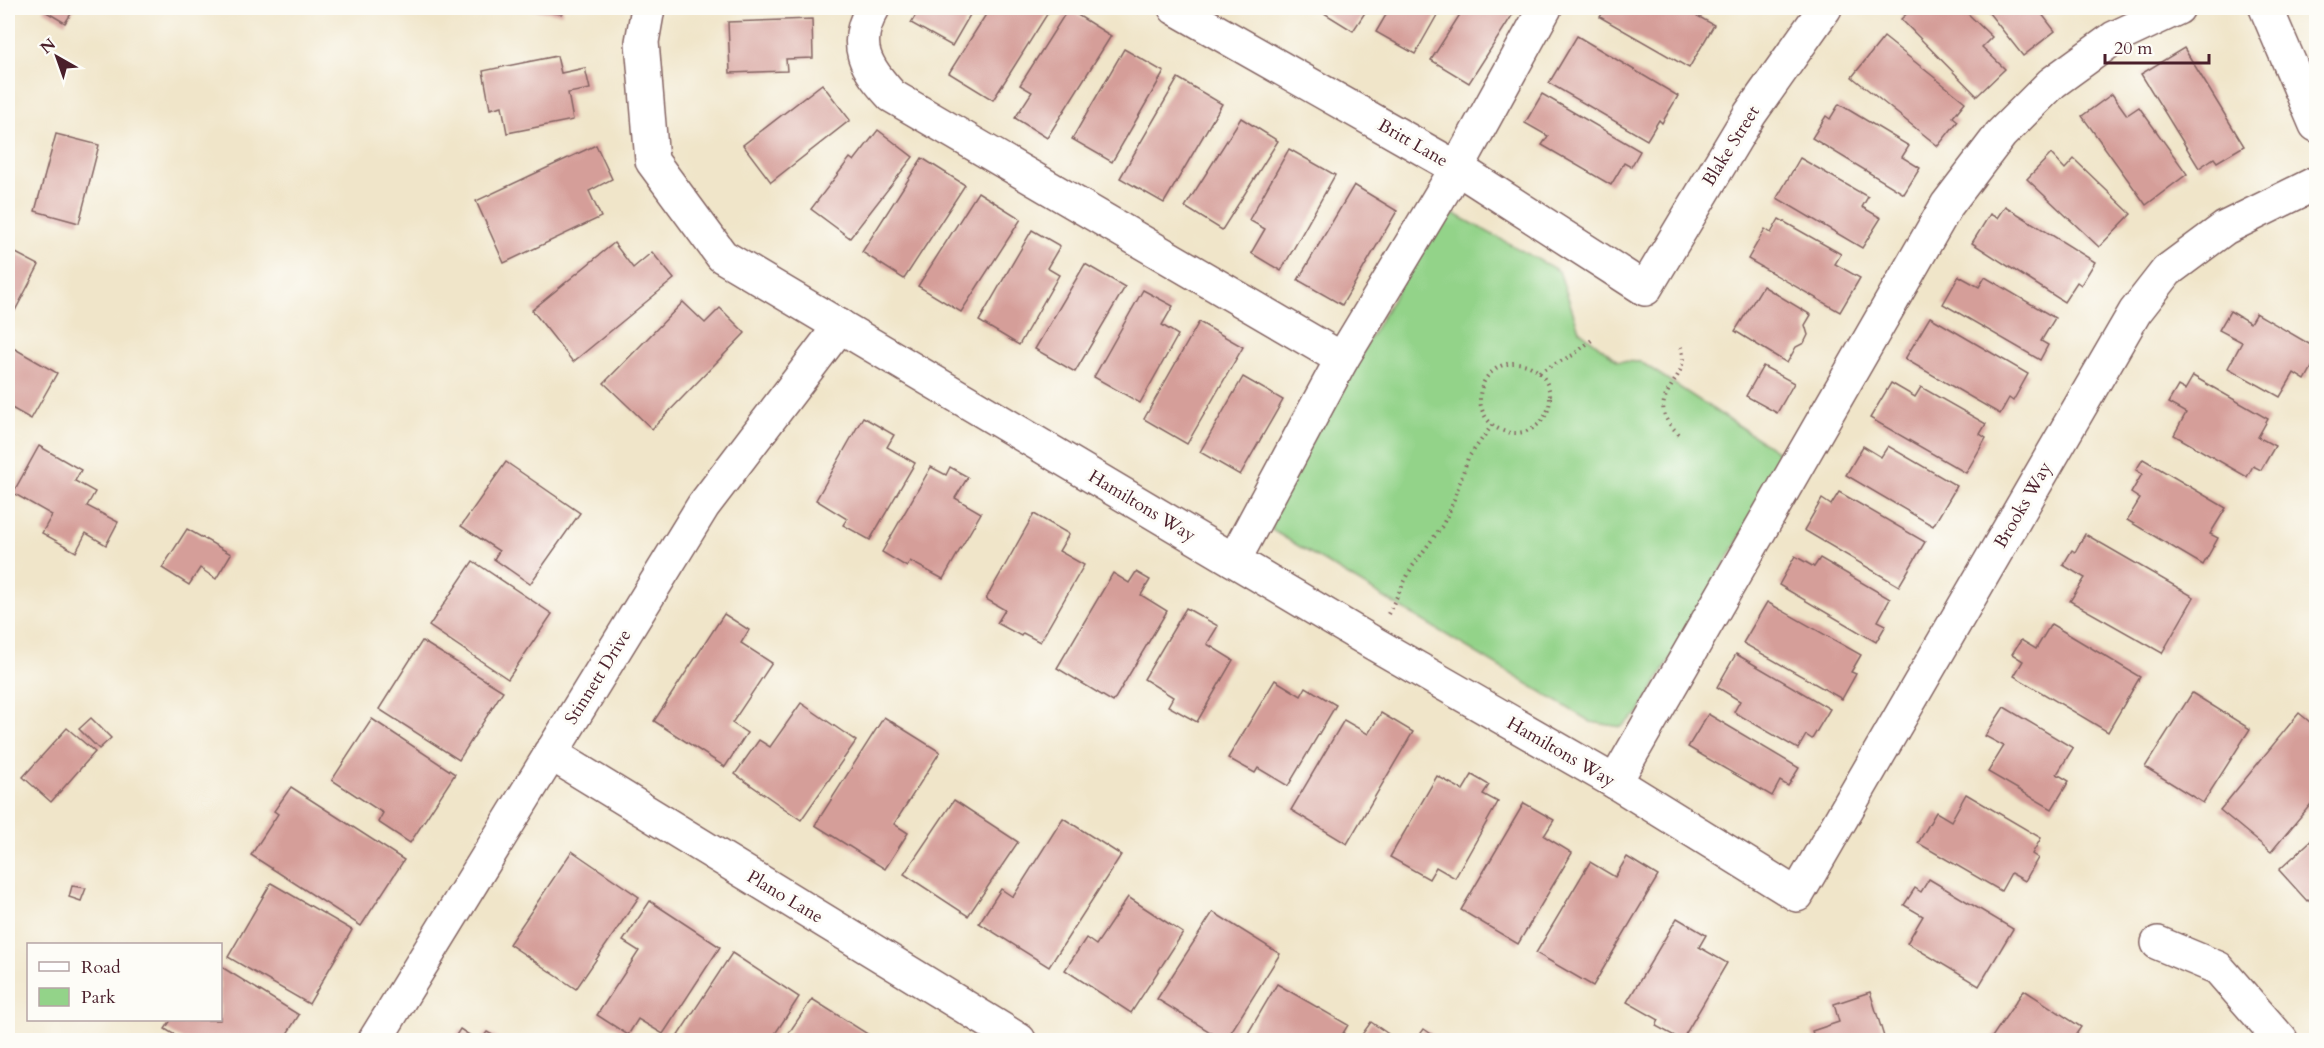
<svg xmlns="http://www.w3.org/2000/svg" width="2324" height="1048" font-family="Cardo,serif">
	<style>
		.green { fill: #93d389; stroke: #6e795a; stroke-width: 1.5 }
		.building { fill: #d59e99 }
		.lines { fill: none; stroke-linecap: round; stroke-linejoin: round }
		.minor-casing { stroke: #846462; stroke-width: 36 }
		.path { stroke: #846462; stroke-width: 4; stroke-dasharray: 1.5 4.5; stroke-linecap: butt }
		.minor { stroke: #fff; stroke-width: 33 }
		.labels { text-anchor: middle; dominant-baseline: central; stroke-width: 6; stroke-linejoin: round; paint-order: stroke }
		.street-label { font-size: 18px; fill: #4a1f2b; stroke: #fdfcf7 }
	</style>
	<rect width="100%" height="100%" fill="#fdfcf7"/>
	<filter id="ink" filterUnits="userSpaceOnUse"><feTurbulence type="fractalNoise" baseFrequency=".0167" numOctaves="2"/><feDisplacementMap in="SourceGraphic" scale="12" xChannelSelector="R" yChannelSelector="G"/><feConvolveMatrix kernelMatrix="1 2 1 2 8 2 1 2 1" color-interpolation-filters="sRGB"/></filter>
	<filter id="wash" filterUnits="userSpaceOnUse"><feTurbulence type="fractalNoise" baseFrequency=".008" numOctaves="4" result="noise"/><feDisplacementMap in="SourceGraphic" scale="24" xChannelSelector="R" yChannelSelector="G"/><feGaussianBlur stdDeviation="1.35" result="paint"/><feColorMatrix in="noise" values="0 0 0 0 0 0 0 0 0 0 0 0 0 0 0 0 0 1.4 0 .05"/><feComposite in="paint" operator="in"/></filter>
	<g filter="url(#wash)">
		<rect width="100%" height="100%" fill="#f0e5c9"/>
		<path class="green" d="M1455 214 1559 271 1579 330 1618 361 1641 362 1786 457 1639 713 1621 727 1591 722 1272 530 1275 501 1435 226Z"/>
		<g id="blocks">
			<g class="building">
				<path d="M45 8H75L65 23 43 10Z"/>
				<path d="M520 8H563L562 14Z"/>
				<path d="M920 8H974L952 46 911 23Z"/>
				<path d="M990 8H1051L993 100 949 73Z"/>
				<path d="M1316 8H1368L1353 31Z"/>
				<path d="M1390 8H1441L1415 54 1376 32Z"/>
				<path d="M1464 8H1503L1513 14 1469 83 1431 60Z"/>
				<path d="M1606 8H1683L1714 25 1689 68 1600 17Z"/>
				<path d="M1913 8H1962L1992 37 1982 47 2005 69 1977 96 1901 19Z"/>
				<path d="M1985 8H2040L2038 9 2055 31 2023 56Z"/>
				<path d="M1068 9 1111 36 1047 138 1015 118 1032 92 1020 85Z"/>
				<path d="M812 19 813 58 786 59 787 71 730 73 728 22Z"/>
				<path d="M1577 36 1678 96 1662 123 1659 120 1647 140 1549 83Z"/>
				<path d="M1884 37 1965 102 1953 117 1958 121 1938 146 1852 77Z"/>
				<path d="M2184 48 2244 146 2217 162 2214 158 2199 168 2141 74Z"/>
				<path d="M1124 49 1164 72 1112 162 1072 139Z"/>
				<path d="M557 56 561 73 585 68 590 89 568 93 573 120 507 133 502 106 490 109 483 71Z"/>
				<path d="M1178 78 1222 104 1164 203 1120 178Z"/>
				<path d="M822 84 850 120 771 182 743 145Z"/>
				<path d="M1542 94 1640 151 1631 167 1624 163 1611 185 1542 145 1548 136 1525 123Z"/>
				<path d="M2112 94 2127 115 2139 107 2187 174 2146 205 2082 116Z"/>
				<path d="M1839 104 1909 146 1902 157 1920 168 1904 194 1812 138 1826 116 1830 119Z"/>
				<path d="M1241 118 1278 141 1222 230 1185 207Z"/>
				<path d="M878 130 913 157 850 238 811 209 850 158 854 161Z"/>
				<path d="M56 134 99 145 79 223 35 211Z"/>
				<path d="M596 145 612 179 589 191 601 217 504 263 476 201Z"/>
				<path d="M1289 149 1335 175 1281 271 1251 253 1265 229 1249 220Z"/>
				<path d="M2051 154 2065 169 2074 159 2131 214 2099 247 2027 179Z"/>
				<path d="M922 158 965 185 904 279 862 252Z"/>
				<path d="M1800 158 1868 197 1862 207 1881 218 1862 248 1777 198Z"/>
				<path d="M1354 185 1397 211 1342 305 1298 280Z"/>
				<path d="M978 192 1021 219 961 312 918 286Z"/>
				<path d="M2005 206 2095 262 2081 285 2077 282 2064 302 1972 243 1990 214 1997 218Z"/>
				<path d="M1779 219 1841 254 1835 264 1860 278 1840 312 1748 259 1765 229 1771 233Z"/>
				<path d="M1032 230 1060 246 1047 268 1059 275 1019 345 979 321Z"/>
				<path d="M614 243 633 268 652 252 674 279 573 362 532 310Z"/>
				<path d="M8 249 39 265 8 324Z"/>
				<path d="M1085 264 1125 287 1075 372 1035 349Z"/>
				<path d="M1959 276 1979 287 1985 277 2055 318 2041 341 2048 345 2040 360 1943 304Z"/>
				<path d="M1763 286 1811 315 1805 325 1808 335 1804 343 1796 347 1787 363 1735 331Z"/>
				<path d="M1143 290 1173 306 1162 325 1178 335 1140 403 1094 377Z"/>
				<path d="M683 302 705 323 720 308 745 333 652 429 604 383Z"/>
				<path d="M2230 311 2250 323 2256 313 2316 348V360L2305 380 2294 373 2280 397 2228 368 2242 342 2219 330Z"/>
				<path d="M1930 317 2028 374 2013 401 2009 398 2000 414 1905 359Z"/>
				<path d="M1199 322 1243 347 1187 444 1144 419Z"/>
				<path d="M8 345 57 373 31 419 8 406Z"/>
				<path d="M1763 366 1794 383 1777 413 1746 396Z"/>
				<path d="M2193 376 2268 419 2258 437 2275 446 2261 470 2253 466 2247 477 2174 435 2186 413 2168 403 2178 386 2185 390Z"/>
				<path d="M1243 377 1283 400 1240 475 1200 452Z"/>
				<path d="M1891 383 1915 397 1921 387 1986 424 1980 434 1986 438 1966 473 1870 418Z"/>
				<path d="M863 417 894 435 887 447 915 463 870 540 843 525 847 519 816 500Z"/>
				<path d="M39 446 81 470 75 481 95 492 87 506 118 522 106 545 86 533 76 552 42 533 52 515 13 493Z"/>
				<path d="M1863 446 1881 457 1888 446 1957 486 1933 526 1846 475Z"/>
				<path d="M2143 459 2226 508 2210 534 2218 538 2203 565 2127 520 2140 499 2131 493 2142 474 2136 470Z"/>
				<path d="M506 462 580 513 530 584 494 559 499 551 461 526Z"/>
				<path d="M931 467 946 475 950 467 968 477 955 498 981 513 943 579 910 561 907 567 882 552Z"/>
				<path d="M1839 492 1925 542 1899 586 1804 530 1822 499 1831 505Z"/>
				<path d="M1034 514 1069 534 1059 551 1084 565 1040 642 1023 633 1021 636 997 623 1005 610 986 599Z"/>
				<path d="M187 529 231 554 216 579 200 568 189 585 162 568Z"/>
				<path d="M2085 534 2194 597 2162 653 2070 601 2085 578 2063 565 2072 550 2075 552Z"/>
				<path d="M1795 556 1814 567 1820 558 1890 599 1878 621 1886 625 1876 642 1779 585Z"/>
				<path d="M473 561 552 614 508 679 429 626Z"/>
				<path d="M1136 572 1150 580 1141 595 1167 611 1113 702 1057 668 1113 573 1129 583Z"/>
				<path d="M1767 602 1861 655 1851 672 1856 674 1842 699 1743 643Z"/>
				<path d="M1186 608 1218 626 1207 644 1233 660 1197 722 1168 706 1173 697 1144 679Z"/>
				<path d="M724 614 749 630 741 643 772 663 732 723 747 733 725 767 654 721Z"/>
				<path d="M2051 624 2140 677 2108 732 2014 676 2023 661 2012 654 2021 640 2036 649Z"/>
				<path d="M422 641 503 691 459 760 379 709Z"/>
				<path d="M1736 654 1830 709 1812 739 1806 735 1798 749 1734 712 1740 701 1717 687Z"/>
				<path d="M1275 680 1301 696 1306 687 1336 705 1288 786 1258 768 1255 773 1228 758Z"/>
				<path d="M2192 693 2250 729 2203 803 2145 767Z"/>
				<path d="M801 703 856 741 801 820 735 774 759 740 770 747Z"/>
				<path d="M2004 707 2073 748 2057 774 2069 781 2052 809 1988 772 2004 746 1985 736Z"/>
				<path d="M1381 713 1413 732 1347 844 1291 810 1344 720 1368 734Z"/>
				<path d="M2299 713 2316 727V748L2313 752 2316 755V798L2271 852 2220 810Z"/>
				<path d="M1708 714 1799 768 1788 786 1780 781 1772 796 1688 747Z"/>
				<path d="M884 717 940 752 894 824 908 833 885 869 815 825Z"/>
				<path d="M91 718 111 738 99 749 79 729Z"/>
				<path d="M372 719 455 774 410 843 378 822 383 813 332 780Z"/>
				<path d="M67 728 95 752 51 802 23 777Z"/>
				<path d="M1472 775 1489 785 1483 794 1498 802 1455 878 1436 867 1429 879 1390 857 1437 776 1463 790Z"/>
				<path d="M291 787 404 860 361 926 251 855 278 814 274 811Z"/>
				<path d="M1966 794 2041 838 2032 854 2038 858 2025 881 2011 873 2001 891 1918 843 1936 812 1951 821Z"/>
				<path d="M954 800 1018 842 968 916 904 874Z"/>
				<path d="M1524 803 1554 820 1544 836 1572 853 1518 944 1461 910Z"/>
				<path d="M1063 818 1121 855 1049 967 979 923 1001 889 1013 897Z"/>
				<path d="M2316 836V908L2308 900 2307 901 2279 870Z"/>
				<path d="M572 851 639 897 576 989 509 944Z"/>
				<path d="M1627 857 1658 876 1593 986 1536 953 1590 862 1615 877Z"/>
				<path d="M1929 879 2013 929 1979 986 1907 943 1923 916 1904 905 1915 888 1921 892Z"/>
				<path d="M271 883 352 930 309 1004 228 957Z"/>
				<path d="M72 886 86 888 81 901 69 897Z"/>
				<path d="M1128 897 1183 933 1131 1013 1065 970 1086 938 1096 945Z"/>
				<path d="M650 901 720 947 663 1034 638 1019 628 1035 597 1015 639 951 623 941Z"/>
				<path d="M1213 912 1280 954 1226 1040H1223L1157 999Z"/>
				<path d="M1677 918 1706 935 1699 947 1727 963 1682 1040 1656 1026 1659 1020 1627 1002Z"/>
				<path d="M732 953 799 997 771 1040H675Z"/>
				<path d="M220 966 299 1015 283 1040H183L165 1029 171 1020H220Z"/>
				<path d="M1277 984 1348 1025 1339 1040H1244Z"/>
				<path d="M2024 990 2081 1027 2072 1040H1990Z"/>
				<path d="M1870 992 1885 1040H1815L1812 1031 1839 1022 1834 1004Z"/>
				<path d="M812 999 877 1040H784Z"/>
				<path d="M1371 1022 1397 1040H1358Z"/>
				<path d="M460 1029 477 1040H453Z"/>
				<path d="M1424 1029 1440 1040H1416Z"/>
				<path d="M487 1032 501 1040H481Z"/>
			</g>
		</g>
	</g>
	<g filter="url(#ink)">
		<use href="#blocks" fill-opacity="0" stroke="#846462" stroke-width="1.5"/>
		<g class="lines">
			<defs>
				<g id="minor">
					<path d="M648 8 642 42 652 161 722 256 1373 643 1615 782 1797 895 2135 312 2167 271 2225 228 2316 183"/>
					<path d="M873 8C851 45 866 68 892 96L1342 359"/>
					<path d="M1175 8 1457 168 1645 289 1750 114 1825 8"/>
					<path d="M2266 8 2316 125"/>
					<path d="M1234 560 1342 359 1457 168 1545 8"/>
					<path d="M550 753 1019 1040"/>
					<path d="M1615 782 1947 205 2001 134 2052 83 2114 38 2178 8"/>
					<path d="M2158 943 2218 968 2281 1040"/>
					<path d="M375 1040 703 506 840 326"/>
				</g>
			</defs>
			<use href="#minor" class="minor-casing"/>
			<g class="path">
				<circle cx="1515" cy="398" r="35"/>
				<path d="M1539 372 1573 355 1593 339"/>
				<path d="M1679 434C1637 396 1694 382 1681 347"/>
				<path d="M1388 614 1412 567 1442 526 1451 508 1468 458 1493 424"/>
			</g>
			<use href="#minor" class="minor"/>
		</g>
	</g>
	<g class="labels">
		<g class="street-label">
			<text transform="translate(1413 143) rotate(30)">Britt Lane</text>
			<text transform="translate(1731 146) rotate(-58)">Blake Street</text>
			<text transform="translate(2023 505) rotate(-60)">Brooks Way</text>
			<text transform="translate(1142 506) rotate(31)">Hamiltons Way</text>
			<text transform="translate(598 677) rotate(-58)">Stinnett Drive</text>
			<text transform="translate(1561 752) rotate(30)">Hamiltons Way</text>
			<text transform="translate(785 897) rotate(31)">Plano Lane</text>
		</g>
	</g>
	<rect width="2324" height="1048" fill="none" stroke="#fdfcf7" stroke-width="30"/>
	<rect x="27" y="943" width="195" height="78" fill="#fdfcf7" stroke="#b5a4a5" stroke-width="1.5"/>
	<rect x="39" y="962" width="30" height="9" fill="#ffffff" stroke="#b5a4a5" stroke-width="1.5"/>
	<text x="81" y="973" font-size="18" fill="#4a1f2b">Road</text>
	<rect x="39" y="988" width="30" height="18" fill="#93d389" stroke="#b5a4a5" stroke-width="1.5"/>
	<text x="81" y="1003" font-size="18" fill="#4a1f2b">Park</text>
	<g transform="translate(57 57) rotate(320)" stroke="#fdfcf7" stroke-width="4.5" paint-order="stroke">
	<path d="M0-4.5L10 22L0 15L-10 22Z" fill="#4a1f2b"/>
	<text y="-9" font-size="16" font-weight="bold" text-anchor="middle" fill="#4a1f2b">N</text>
	</g>
	<path d="M2105 54v9h104v-9" fill="none" stroke="#4a1f2b" stroke-width="3"/>
	<text x="2114" y="54" font-size="18" fill="#4a1f2b" stroke="#fdfcf7" stroke-width="4.5" paint-order="stroke">20 m</text>
</svg>
